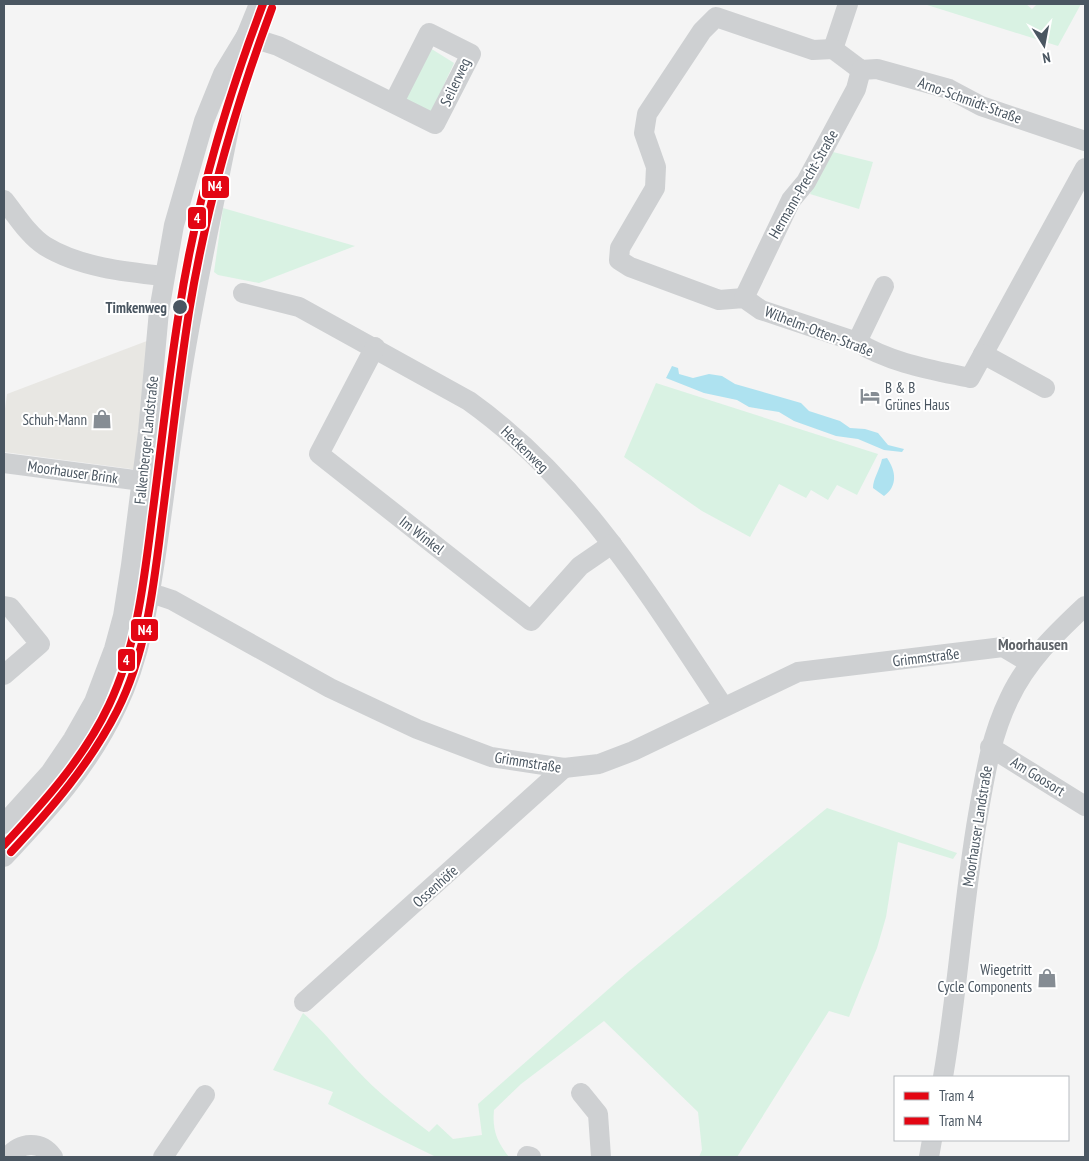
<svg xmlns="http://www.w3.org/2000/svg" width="1089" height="1161" font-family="'PT Sans Narrow',sans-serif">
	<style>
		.commercial { fill: #e8e7e3 }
		.green { fill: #d9f2e3 }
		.water { fill: #aee2f0 }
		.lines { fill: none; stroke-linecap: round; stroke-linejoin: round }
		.minor { stroke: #ced0d2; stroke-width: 20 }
		.tram-1-casing { stroke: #fff; stroke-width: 11 }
		.tram-2-casing { stroke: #fff; stroke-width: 11 }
		.tram-1 { stroke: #e30613; stroke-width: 8 }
		.tram-2 { stroke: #e30613; stroke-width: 8 }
		.stop-dot { fill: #4a5661; stroke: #fff; stroke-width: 2 }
		.labels { text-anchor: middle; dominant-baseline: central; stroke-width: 4; stroke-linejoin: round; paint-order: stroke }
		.street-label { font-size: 15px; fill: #4a5661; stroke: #fff }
		.stop-label { font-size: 15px; font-weight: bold; fill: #4a5661; stroke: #fff; text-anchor: end }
		.poi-label { font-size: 15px; fill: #4a5661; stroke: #fff; text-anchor: end }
		.neighbourhood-label { font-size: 16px; font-weight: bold; fill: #5f6368; stroke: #fff }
		.line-badge { stroke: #fff; stroke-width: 2 }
		.badge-label { font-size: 14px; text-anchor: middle; font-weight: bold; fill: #fff }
	</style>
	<rect width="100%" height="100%" fill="#f4f4f4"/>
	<path class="commercial" d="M160 336 139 470 4 452V416L7 394Z"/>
	<g class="green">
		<path d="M924 4H1026L1032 9 1037 4H1081L1058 46Z"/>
		<path d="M430 48 454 63 430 115 404 102Z"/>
		<path d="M829 151 873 162 859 209 810 194Z"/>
		<path d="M223 208 355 246 259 283 218 275 214 272Z"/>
		<path d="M656 383 878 454 857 495 837 485 828 500 811 490 806 498 779 484 750 537 702 511 624 457Z"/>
		<path d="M827 808 957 853 953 859 898 842 886 917 877 948 849 1017 829 1011 737 1157H699L702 1150 698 1112 604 1021 521 1084 494 1110C492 1130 497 1142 509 1157H436L328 1104 333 1092 273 1070 303 1013C323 1030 338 1050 356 1069 378 1093 403 1112 429 1132L437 1124 453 1139 482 1135 478 1104 628 972Z"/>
	</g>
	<g class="water">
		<path d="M672 366 678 368 679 374 693 378 709 374 722 376 735 384 801 403 809 411 840 421 850 428 865 429 878 433 888 445 904 449 902 452 884 450 858 439 836 436 794 421 779 412 749 407 737 400 704 393 666 378Z"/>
		<path d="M887 458C896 471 898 486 884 496L873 488C873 479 880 469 882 459Z"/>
	</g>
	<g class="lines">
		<g class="minor">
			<path d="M246 36 278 46 435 124 471 54 429 33 394 102"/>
			<path d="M833 49 848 4"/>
			<path d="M1085 141 981 106 949 89 877 69 861 70 833 49 813 50 716 17 702 31 647 114 644 133 656 167 655 188 620 248 619 260 630 267 719 300 744 298 761 310 857 342C890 363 933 370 970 378L1085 168"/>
			<path d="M4 200C16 215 29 236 45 246 79 267 125 272 164 276"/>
			<path d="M243 293 299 307 469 401C580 480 649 595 723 706"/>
			<path d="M744 298 791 200 806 182 856 89 861 70"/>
			<path d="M857 342 884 286"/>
			<path d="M375 347 319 454 531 621 580 566 612 544"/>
			<path d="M983 354 1045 388"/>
			<path d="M4 463 142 481"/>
			<path d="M127 592 160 596 172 600 330 688 417 729 491 757 564 768 599 764 633 751 798 672 1003 647 1030 663"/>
			<path d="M4 606 10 607 40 644 4 675"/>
			<path d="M990 747 1085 806"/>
			<path d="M4 824 50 773 73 739 94 702 114 649 123 616 131 565 148 432 159 311 174 225 204 121 223 74 246 36 259 4"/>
			<path d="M4 857C49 809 89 766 117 706 141 656 149 601 157 547 165 492 171 438 180 384 197 271 225 160 244 48"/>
			<path d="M304 1002 564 768"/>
			<path d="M943 1077C958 990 963 902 978 815 985 775 991 736 1009 699 1026 662 1056 633 1085 606"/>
			<path d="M581 1093 598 1114 601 1157"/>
			<path d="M527 1156 531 1157"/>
			<path d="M8 1157C20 1142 41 1140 53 1157"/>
			<path d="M163 1157 205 1095"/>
			<path d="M929 1157 932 1140"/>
		</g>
		<defs>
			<path id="tram-1" d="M4 845C44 802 84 758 109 705 137 646 144 581 152 517 161 449 168 380 179 312 195 206 225 104 263 4"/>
			<path id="tram-2" d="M11 852C51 809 90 764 117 711 147 652 154 584 162 519 171 450 178 381 189 312 206 207 235 107 272 8"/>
		</defs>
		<use href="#tram-1" class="tram-1-casing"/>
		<use href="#tram-2" class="tram-2-casing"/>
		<use href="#tram-1" class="tram-1"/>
		<use href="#tram-2" class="tram-2"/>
	</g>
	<defs>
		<symbol id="hotel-bare" viewBox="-9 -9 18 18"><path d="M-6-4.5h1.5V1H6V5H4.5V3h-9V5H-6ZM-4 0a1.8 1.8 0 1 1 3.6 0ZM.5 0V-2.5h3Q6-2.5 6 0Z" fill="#868d94" stroke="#fff" stroke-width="2.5" paint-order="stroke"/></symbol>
		<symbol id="shop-bare" viewBox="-9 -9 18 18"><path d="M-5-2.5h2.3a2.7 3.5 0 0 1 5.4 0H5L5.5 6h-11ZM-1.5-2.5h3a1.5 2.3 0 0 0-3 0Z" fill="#868d94" stroke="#fff" stroke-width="2.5" paint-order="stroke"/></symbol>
	</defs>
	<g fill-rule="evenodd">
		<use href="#hotel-bare" x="856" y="382" width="28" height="28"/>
		<use href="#shop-bare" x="88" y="405" width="28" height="28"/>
		<use href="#shop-bare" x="1033" y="964" width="28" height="28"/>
	</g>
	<circle class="stop-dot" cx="180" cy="307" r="8"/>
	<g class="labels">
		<g class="street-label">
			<text transform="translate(455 82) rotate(-65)">Seilerweg</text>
			<text transform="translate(970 100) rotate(20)">Arno-Schmidt-Straße</text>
			<text transform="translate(803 184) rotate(-60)">Hermann-Precht-Straße</text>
			<text transform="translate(819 331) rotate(21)">Wilhelm-Otten-Straße</text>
			<text transform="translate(146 440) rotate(-84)">Falkenberger Landstraße</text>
			<text transform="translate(525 449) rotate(44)">Heckenweg</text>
			<text transform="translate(73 472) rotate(8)">Moorhauser Brink</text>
			<text transform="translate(422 535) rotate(38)">Im Winkel</text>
			<text transform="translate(926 657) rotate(-7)">Grimmstraße</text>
			<text transform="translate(528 762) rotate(9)">Grimmstraße</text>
			<text transform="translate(1038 776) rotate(32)">Am Goosort</text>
			<text transform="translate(977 826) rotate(-81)">Moorhauser Landstraße</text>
			<text transform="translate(435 886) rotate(-42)">Ossenhöfe</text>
		</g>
		<g class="stop-label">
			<text x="167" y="307">Timkenweg</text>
		</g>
		<g class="poi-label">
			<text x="885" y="387" text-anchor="start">B &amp; B<tspan x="885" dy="17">Grünes Haus</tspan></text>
			<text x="87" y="419">Schuh-Mann</text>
			<text x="1032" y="969">Wiegetritt<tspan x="1032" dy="17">Cycle Components</tspan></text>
		</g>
		<g class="neighbourhood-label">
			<text x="1033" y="644">Moorhausen</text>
		</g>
	</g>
	<g class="line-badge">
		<rect x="201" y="175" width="29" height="24" rx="5" fill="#e30613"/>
		<rect x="187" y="206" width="20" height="24" rx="5" fill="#e30613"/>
		<rect x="130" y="618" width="29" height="24" rx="5" fill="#e30613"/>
		<rect x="117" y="648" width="19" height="24" rx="5" fill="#e30613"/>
	</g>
	<g class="badge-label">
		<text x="215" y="191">N4</text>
		<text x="197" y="223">4</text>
		<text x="145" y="635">N4</text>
		<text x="126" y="665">4</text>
	</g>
	<rect width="1089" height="1161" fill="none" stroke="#4a5661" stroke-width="10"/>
	<rect x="894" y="1076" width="175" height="65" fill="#ffffff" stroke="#b7bbc0"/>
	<rect x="904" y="1092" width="25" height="8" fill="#e30613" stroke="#b7bbc0"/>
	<text x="939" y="1101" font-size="15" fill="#4a5661">Tram 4</text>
	<rect x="904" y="1117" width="25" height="8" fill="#e30613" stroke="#b7bbc0"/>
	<text x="939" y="1126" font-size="15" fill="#4a5661">Tram N4</text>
	<g transform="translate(1044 45) rotate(169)" stroke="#ffffff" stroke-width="4" paint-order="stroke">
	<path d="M0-4L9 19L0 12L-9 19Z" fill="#4a5661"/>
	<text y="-8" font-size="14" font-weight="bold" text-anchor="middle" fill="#4a5661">N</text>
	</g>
</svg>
